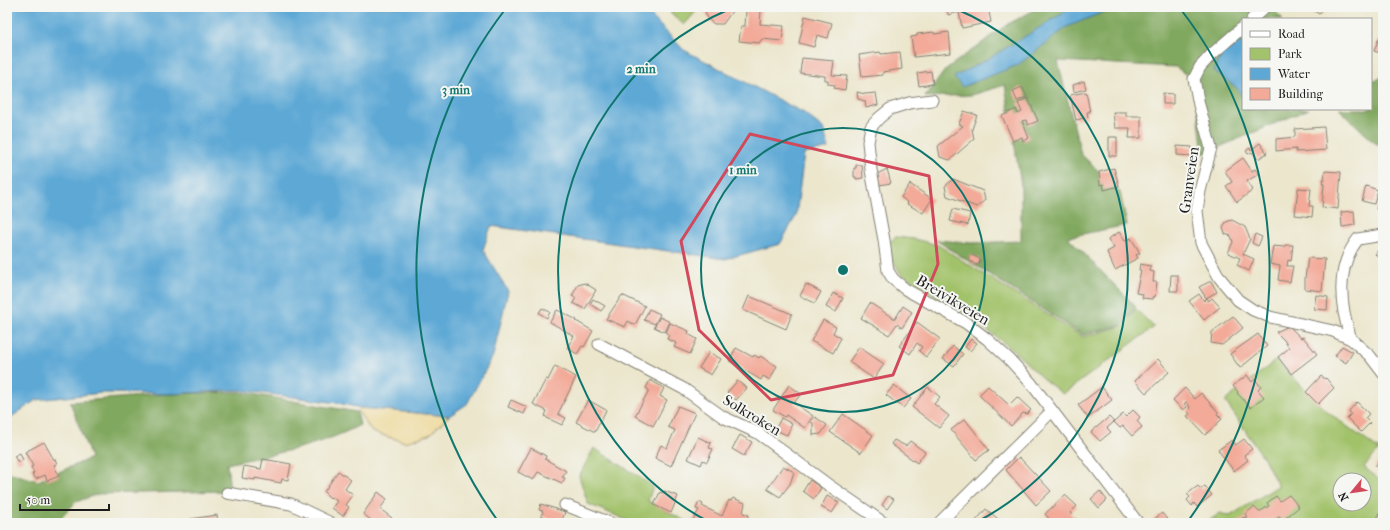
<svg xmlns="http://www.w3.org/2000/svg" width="1390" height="530" font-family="'IM FELL French Canon',serif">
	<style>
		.green { fill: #a2c26b; stroke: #5f6f44; fill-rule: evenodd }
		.forest { fill: #81a85f; stroke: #4e623e }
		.sand { fill: #eeda9e; stroke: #857b5d }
		.water { fill: #5da8d5; stroke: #3c6278 }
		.building { fill: #f3aa99 }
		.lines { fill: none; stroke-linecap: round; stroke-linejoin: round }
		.minor-casing { stroke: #848174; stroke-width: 13 }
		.minor { stroke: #fff; stroke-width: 11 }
		.marked { fill: none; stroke: #d1495b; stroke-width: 3; stroke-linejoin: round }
		.ring { fill: none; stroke: #0f766e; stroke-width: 2 }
		.labels { text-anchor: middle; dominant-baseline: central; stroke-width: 4; stroke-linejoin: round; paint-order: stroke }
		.street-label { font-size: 15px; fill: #1c1c1c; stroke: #f6f6f2 }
		.centre { fill: #0f766e; stroke: #f6f6f2; stroke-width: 2 }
		.ring-label { font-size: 12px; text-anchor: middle; font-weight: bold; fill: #0f766e; stroke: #f6f6f2; stroke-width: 4; stroke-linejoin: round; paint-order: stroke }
	</style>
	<rect width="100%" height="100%" fill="#f6f6f2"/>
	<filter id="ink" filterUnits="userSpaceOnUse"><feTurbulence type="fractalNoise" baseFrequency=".025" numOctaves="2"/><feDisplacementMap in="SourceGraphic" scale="8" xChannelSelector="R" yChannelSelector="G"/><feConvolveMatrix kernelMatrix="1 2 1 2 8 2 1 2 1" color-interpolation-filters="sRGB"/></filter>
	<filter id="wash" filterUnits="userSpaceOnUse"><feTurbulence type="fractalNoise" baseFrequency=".012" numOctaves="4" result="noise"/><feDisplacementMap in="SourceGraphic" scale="16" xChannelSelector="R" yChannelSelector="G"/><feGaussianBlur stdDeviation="0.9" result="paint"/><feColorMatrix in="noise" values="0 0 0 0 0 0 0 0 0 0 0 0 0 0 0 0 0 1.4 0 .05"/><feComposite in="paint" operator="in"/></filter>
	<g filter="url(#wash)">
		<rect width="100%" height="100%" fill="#ebe6cc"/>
		<g class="green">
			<path d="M665 7H700L684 25Z"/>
			<path d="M896 237 914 239 938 245 1083 337 1122 326 1136 309 1154 327 1063 394 1042 378 1013 350 969 316 901 274 889 255 888 243Z"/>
			<path d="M1276 360 1325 410 1379 450 1364 467 1383 483V523H1285L1276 519 1267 523H1206L1220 513 1230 516 1278 486 1264 458 1225 401ZM1340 480H1364V504H1340Z"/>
			<path d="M594 448 653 486 648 501 689 523H634L588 504 579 476Z"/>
		</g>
		<g class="forest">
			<path d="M1040 7H1271L1283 19H1243V109H1309L1203 154 1196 96 1198 84 1176 67 1058 61 1081 154 1120 192 1127 225 1068 237 1136 307 1121 325 1083 335 936 240 973 243 1021 241V185L1005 85 972 95 925 97 946 69 1008 24Z"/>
			<path d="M1383 77V146L1375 143 1339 109H1371V81Z"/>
			<path d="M240 392 357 412 360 425C318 447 273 454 227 464L230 491 98 494 76 502 56 523H7V472L38 481 91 458 70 402 167 394Z"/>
		</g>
		<path class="sand" d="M361 408 449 416 429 435 405 442 372 432 358 411Z"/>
		<g class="water">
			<path d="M7 7H642L684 50 804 113 823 128 829 148 804 154 796 216 780 244 725 259 491 226 483 250 508 291 493 356 467 404 449 416 361 408 338 403 239 390 171 394 102 393 36 400 7 420Z"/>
			<path d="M1073 7H1116L1067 27 1018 65 962 87 954 77 988 59Z"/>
			<path d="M1243 41V99L1237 88 1214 71 1222 54Z"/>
		</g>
		<g id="blocks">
			<g class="building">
				<path d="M707 7H735L723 24H714L708 19 705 11Z"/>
				<path d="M947 7H959L960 12 988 7 991 22 962 28 959 12 948 15Z"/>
				<path d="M1308 7H1325L1319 14Z"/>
				<path d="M746 10 761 11 760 24 784 26 782 41 762 39 759 43 739 41 741 26H745Z"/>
				<path d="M805 16 832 23 828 38 817 35 814 47 799 43Z"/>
				<path d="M934 32V34L949 32 951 53 914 57 911 37 917 36V34Z"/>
				<path d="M1379 38 1383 40V54L1374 51Z"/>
				<path d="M880 52 881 54 900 52 902 69 883 72V75L862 77 859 55Z"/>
				<path d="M802 58 834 61 832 75 847 76 845 90 834 88 835 85 828 84V80H825V76L800 73Z"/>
				<path d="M931 71 933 84 919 86 917 73Z"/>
				<path d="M1084 81 1086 89 1074 92 1073 85Z"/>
				<path d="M1022 87 1027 97 1017 101 1013 91Z"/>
				<path d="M857 92 865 94 876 93 878 105 866 108 865 101 858 99Z"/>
				<path d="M1086 92 1090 112H1087L1088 117 1076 120 1070 95Z"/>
				<path d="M1163 93 1173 94V104H1163Z"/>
				<path d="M1028 98 1038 121 1028 125 1026 120 1022 121 1029 138 1023 141 1022 137 1013 141 1002 116 1016 109 1018 114 1022 112 1018 103Z"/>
				<path d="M964 111 977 115 972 129 974 139 950 160 940 157 938 146 963 126 959 124Z"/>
				<path d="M1113 112H1126V116H1141V138H1129L1130 128H1115Z"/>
				<path d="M1324 127 1326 150 1296 152V149L1276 151V139L1295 137V129Z"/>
				<path d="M1109 137H1117V154L1116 156H1109Z"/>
				<path d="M1260 143 1267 153 1258 159 1252 152 1248 154 1246 151 1250 148 1251 150Z"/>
				<path d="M1177 146 1192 147 1191 156 1177 155Z"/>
				<path d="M1243 158 1252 171 1255 169 1259 174 1247 181 1253 190 1237 202 1226 186 1232 182 1225 171Z"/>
				<path d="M856 165H862L863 178 856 179V177H854V168H856Z"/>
				<path d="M1114 168 1119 186 1104 190 1103 184 1100 185 1099 172Z"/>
				<path d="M887 169 891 183 879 185 877 174Z"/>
				<path d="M1325 171 1341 172 1338 209 1322 207 1324 184H1322L1323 179 1324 180Z"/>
				<path d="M953 179 983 191 985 200 977 207 947 196 945 186Z"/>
				<path d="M910 184 932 199 923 213 907 204 908 203 901 197Z"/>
				<path d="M1366 186 1378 190 1374 204 1362 201Z"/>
				<path d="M1298 188 1311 189 1309 206H1313L1312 217 1295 215Z"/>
				<path d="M1383 189V211L1376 209Z"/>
				<path d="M953 209 970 213 968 225 950 221Z"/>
				<path d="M1354 211 1355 225 1342 227 1341 212Z"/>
				<path d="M1232 220 1245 227 1250 239 1243 254 1254 259 1249 271 1237 265 1240 258 1228 253 1233 242 1231 236 1225 234 1223 228 1226 222Z"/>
				<path d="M1119 232 1125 241 1131 238 1140 253 1136 255 1138 258 1115 270 1107 252 1114 248 1108 239Z"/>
				<path d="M1255 234 1262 237 1258 246 1252 243Z"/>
				<path d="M1285 245H1293L1291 261 1288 260 1287 266H1293L1290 282 1278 280 1280 266 1270 264 1273 246 1285 247Z"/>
				<path d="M1382 246 1383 247V260L1375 254Z"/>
				<path d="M972 255 980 259 979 264 976 265 969 260V257Z"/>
				<path d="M1308 258 1325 259 1322 291 1305 289V278Z"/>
				<path d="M1140 264 1151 266 1150 271 1154 272 1153 282H1157L1155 297 1153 296 1152 299 1142 298 1143 294 1136 293 1141 270H1139Z"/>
				<path d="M1171 275H1178V291H1170Z"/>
				<path d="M1211 281 1217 292 1206 298 1199 287Z"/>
				<path d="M585 283 596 290 585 309 573 303 576 298 572 296 578 285Z"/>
				<path d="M806 284 821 292 815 303 800 296Z"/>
				<path d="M833 293 843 298 836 312 826 307Z"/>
				<path d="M1199 294 1204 301 1207 298 1209 301 1212 298 1220 307 1204 320 1189 301Z"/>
				<path d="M622 295 645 306 635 325 628 321 625 327 606 319Z"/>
				<path d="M1316 295 1328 297 1327 310 1314 309Z"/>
				<path d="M749 296 792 314 786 329 743 310Z"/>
				<path d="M593 299 605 306 601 311 590 304Z"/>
				<path d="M870 303 895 319 903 306 912 312 902 328 897 324 889 335 861 318Z"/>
				<path d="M542 308 550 312 547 318 539 313Z"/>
				<path d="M649 309 660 314 655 324 644 320Z"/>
				<path d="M557 310 577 320 576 321 593 331 584 347 582 346 577 354 567 348 574 336 550 322Z"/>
				<path d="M1233 316 1243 328 1222 345 1211 343 1212 332Z"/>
				<path d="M660 317 670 322 665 332 654 327Z"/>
				<path d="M823 320 836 327 833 333 841 338 833 353 811 341Z"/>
				<path d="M917 322 940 339 926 357 919 351 922 347 917 343 910 354 899 346Z"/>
				<path d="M670 323 689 331 688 334 697 339 690 354 674 347 676 343 667 339 669 335 666 333Z"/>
				<path d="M1289 326 1301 338 1303 337 1317 354 1291 374 1278 357 1289 348 1284 340 1276 332Z"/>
				<path d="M1258 334 1267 346 1240 368 1230 354Z"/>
				<path d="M971 339 977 343 970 351 965 347Z"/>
				<path d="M953 346 963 354 954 366 943 359Z"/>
				<path d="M1342 346 1353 352 1346 363 1335 356Z"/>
				<path d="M859 347 884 364 874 379 849 362Z"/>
				<path d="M736 348 753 357 754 355 759 358 760 356 777 366 770 380 763 376 761 380 729 361Z"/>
				<path d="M709 352 721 359 711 375 699 368Z"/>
				<path d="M1158 359 1169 372 1146 393 1135 381Z"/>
				<path d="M555 366 576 377 558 414 566 418 562 425 547 418 545 416 547 411 533 404 546 379 548 380Z"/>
				<path d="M1247 375 1252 382 1255 379 1261 387 1258 390 1264 397 1251 408 1237 393 1238 392 1233 386Z"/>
				<path d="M1321 376 1325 379 1326 378 1334 388 1318 404 1306 392Z"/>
				<path d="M650 380 664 388 660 396 667 400 653 426 635 416 649 390 646 388Z"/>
				<path d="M737 381 747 388 736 400 727 393Z"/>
				<path d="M789 385 801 394 794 403 813 416 805 428 786 415 785 417 773 410Z"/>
				<path d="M894 385 911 399 903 408 886 395Z"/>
				<path d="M988 386 1009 405 1017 397 1031 410 1027 414 1023 413 1011 426 979 395Z"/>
				<path d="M928 387 940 397 934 404 949 416 939 428 912 407Z"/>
				<path d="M1102 387 1112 400 1088 418 1078 405Z"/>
				<path d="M1185 388 1195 399 1201 393 1218 412 1217 414 1222 419 1205 435 1187 416 1190 414 1187 411 1190 408 1188 404 1186 402 1184 404 1187 407 1183 410 1173 400Z"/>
				<path d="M511 400 527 407 524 414 508 407Z"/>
				<path d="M588 400 606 410 595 432 576 422Z"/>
				<path d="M1357 402 1369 414 1365 418 1370 423 1361 432 1347 418 1351 414 1349 411Z"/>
				<path d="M678 406 695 413 671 466 655 458 661 445 667 448 675 430 668 427Z"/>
				<path d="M1133 410 1140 417 1137 421 1142 427 1132 436 1123 426 1120 428 1114 422 1123 414 1126 417Z"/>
				<path d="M843 414 873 435 861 453 830 432Z"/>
				<path d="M815 417 827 425 821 434 813 435V423L811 422Z"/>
				<path d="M1109 417 1114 422 1107 428 1111 432 1100 441 1091 432Z"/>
				<path d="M781 418 792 424 787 435 775 430Z"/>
				<path d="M965 419 989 450 976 460 951 430Z"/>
				<path d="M740 435 752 442 744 456 732 449Z"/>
				<path d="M698 437 711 443 709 448 713 449 707 462 703 460 701 465 688 459Z"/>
				<path d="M1244 439 1252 449 1244 455 1248 460 1234 471 1218 450 1232 440 1236 445Z"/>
				<path d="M894 440 906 446 910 441 925 452 917 463 891 444Z"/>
				<path d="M44 442 54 460 55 459 57 464 54 465 59 476 47 481 45 475 36 479 32 474 34 473 31 467 33 466 25 452Z"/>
				<path d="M531 448 546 456 545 459 566 471 562 477 565 478 562 483 538 472 533 480 518 472Z"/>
				<path d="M20 453 23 460 18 463 14 456Z"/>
				<path d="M1019 457 1051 491 1036 505 1006 470Z"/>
				<path d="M1382 458 1383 479 1381 481V471L1375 466Z"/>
				<path d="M263 459 291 464 288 480 282 479 281 483 255 478V480L242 478 244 466 261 469Z"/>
				<path d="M783 466 794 472 790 484 780 497 767 489Z"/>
				<path d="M338 471 351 480 345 489 353 495 346 505 349 507 343 516 332 508 337 501 331 497 330 498 324 492Z"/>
				<path d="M810 480 821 488 814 499 803 491Z"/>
				<path d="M1198 486 1201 489 1205 486 1212 495 1197 507 1194 503 1192 506 1187 500 1190 497 1187 494Z"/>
				<path d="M664 491 678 496 671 513 654 505 660 492 663 493Z"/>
				<path d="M1100 491 1107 500 1099 508 1091 499Z"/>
				<path d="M378 492 387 499 380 509 392 518 388 523H375L363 514Z"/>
				<path d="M1065 495 1077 506 1070 513 1080 523H1053L1045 514Z"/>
				<path d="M1289 495 1299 507 1282 521 1279 517 1271 523H1236L1244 517 1245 518 1247 517 1245 514 1254 507 1259 512 1269 506 1267 503 1276 496 1280 501Z"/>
				<path d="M827 496 839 502 832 513 821 507Z"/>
				<path d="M888 496 894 499 887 509 882 505Z"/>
				<path d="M733 498 745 503 743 513 749 515 745 523H731L724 520 722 523H691L699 510 696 509 699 502 703 504 702 506 722 516 729 500 731 501Z"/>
				<path d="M541 504 565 512 561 523 541 516 543 511 539 510Z"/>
				<path d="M1383 507V523H1376L1375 522Z"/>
				<path d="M986 509 1003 523H974Z"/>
				<path d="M1162 513 1170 523H1153L1152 521Z"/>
				<path d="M217 515 218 523H190V519Z"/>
			</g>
		</g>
	</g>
	<g filter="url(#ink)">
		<use href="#blocks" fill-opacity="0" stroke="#848174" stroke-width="1"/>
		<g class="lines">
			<defs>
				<g id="minor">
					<path d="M1252 19 1265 7"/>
					<path d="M1243 27 1212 54 1200 67 1194 79 1199 105 1211 148 1200 191 1197 211 1201 243 1219 277 1238 300 1253 310 1270 317 1333 331 1351 339 1370 356 1383 373"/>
					<path d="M932 100 909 103 890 109 879 118 871 127 868 142 871 170 884 240 888 271 893 279 905 289 966 323 987 339 1009 359 1031 383 1138 523"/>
					<path d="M1351 339C1340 306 1335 268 1358 239L1383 235"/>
					<path d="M599 344 684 389 723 417 758 433 827 484 884 523"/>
					<path d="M227 493 291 504 331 523"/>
					<path d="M565 505 610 523"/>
					<path d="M939 523 1052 411"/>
				</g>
			</defs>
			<use href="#minor" class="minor-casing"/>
			<use href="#minor" class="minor"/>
		</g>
	</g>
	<path class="marked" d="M750 134 929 176 938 264 893 375 771 400 699 330 681 241Z"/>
	<g class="ring">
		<circle cx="843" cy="270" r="142"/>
		<path d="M711 523A285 285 0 0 1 732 8M954 8A285 285 0 0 1 975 523"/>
		<path d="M498 521A427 427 0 0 1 507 7M1179 7A427 427 0 0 1 1188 521"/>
	</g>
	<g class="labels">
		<g class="street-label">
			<text transform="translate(1189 180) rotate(-82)">Granveien</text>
			<text transform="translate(953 300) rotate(31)">Breivikveien</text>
			<text transform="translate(752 415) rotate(31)">Solkroken</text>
		</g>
	</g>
	<circle cx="843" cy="270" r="6" class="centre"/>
	<g class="ring-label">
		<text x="641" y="73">2 min</text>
		<text x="456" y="94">3 min</text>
		<text x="743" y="174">1 min</text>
	</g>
	<rect width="1390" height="530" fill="none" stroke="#f6f6f2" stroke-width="24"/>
	<rect x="1242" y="18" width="130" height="92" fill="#f6f6f2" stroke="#9f9f9c"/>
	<rect x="1250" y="31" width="20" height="6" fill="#ffffff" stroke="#9f9f9c"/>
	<text x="1278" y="38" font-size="12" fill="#1c1c1c">Road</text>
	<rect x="1250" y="48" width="20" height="12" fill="#a2c26b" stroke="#9f9f9c"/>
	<text x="1278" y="58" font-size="12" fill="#1c1c1c">Park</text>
	<rect x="1250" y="68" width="20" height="12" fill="#5da8d5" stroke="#9f9f9c"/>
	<text x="1278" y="78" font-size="12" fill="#1c1c1c">Water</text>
	<rect x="1250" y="88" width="20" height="12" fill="#f3aa99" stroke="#9f9f9c"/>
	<text x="1278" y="98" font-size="12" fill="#1c1c1c">Building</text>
	<g transform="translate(1352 492) rotate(241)"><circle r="19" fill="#f6f6f2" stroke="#9f9f9c"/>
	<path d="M0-3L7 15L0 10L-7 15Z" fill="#d1495b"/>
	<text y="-6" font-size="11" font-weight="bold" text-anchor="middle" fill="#1c1c1c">N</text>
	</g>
	<path d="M20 504v6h89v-6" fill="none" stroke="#1c1c1c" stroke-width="2"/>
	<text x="26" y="504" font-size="12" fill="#1c1c1c" stroke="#f6f6f2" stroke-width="3" paint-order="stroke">50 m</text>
</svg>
